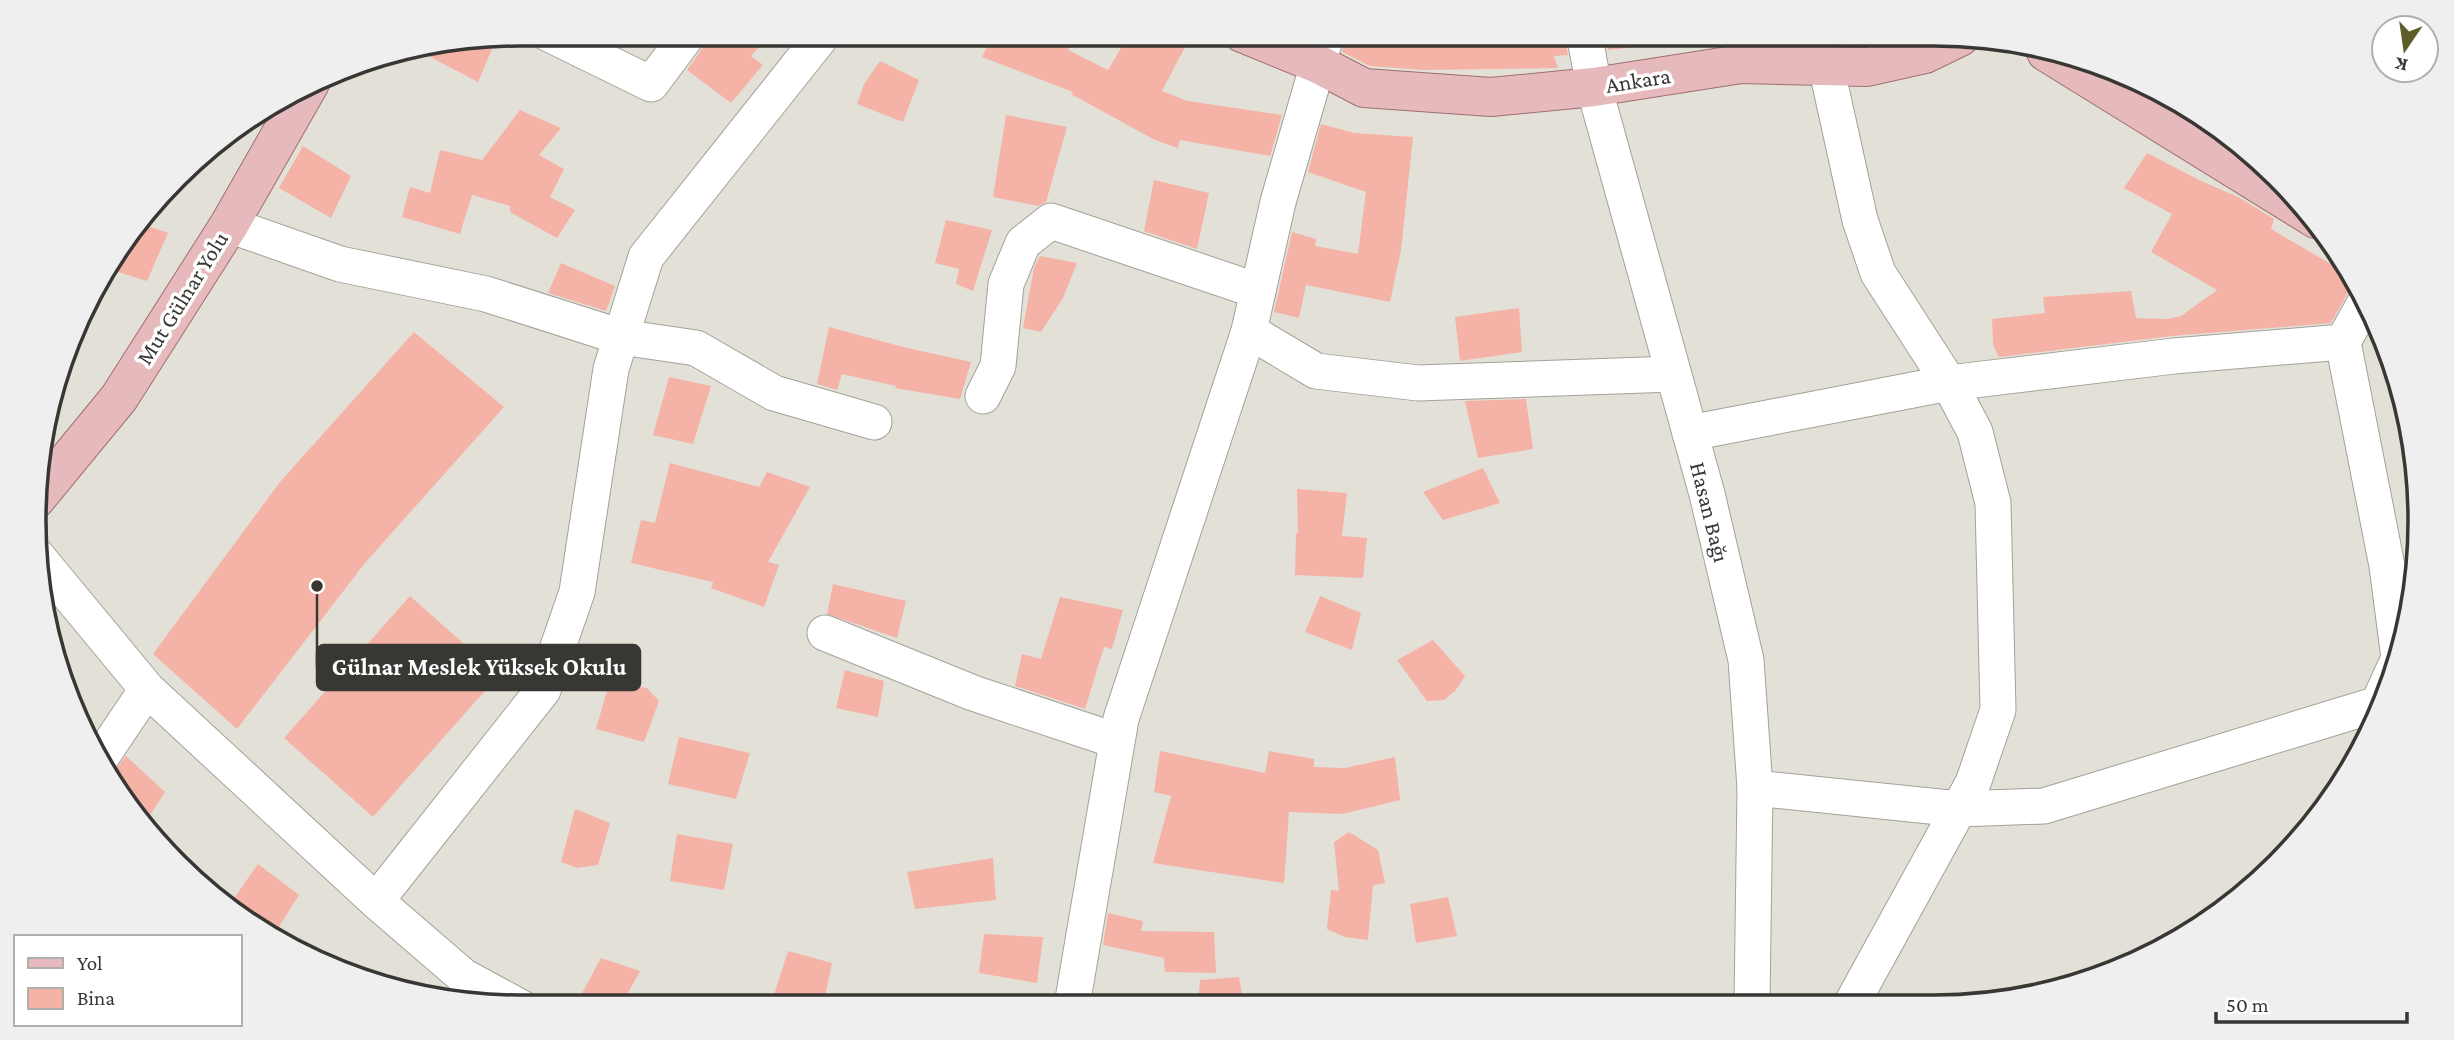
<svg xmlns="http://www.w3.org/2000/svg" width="2454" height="1040" font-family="'Crimson Pro',serif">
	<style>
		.building { fill: #f5b2a7 }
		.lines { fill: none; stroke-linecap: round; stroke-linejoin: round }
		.minor-casing { stroke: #a3a198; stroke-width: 37 }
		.major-casing { stroke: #9f6e6f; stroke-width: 40 }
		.minor { stroke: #fff; stroke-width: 35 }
		.major { stroke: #e6b9bc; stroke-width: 38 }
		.labels { text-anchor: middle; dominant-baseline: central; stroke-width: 7; stroke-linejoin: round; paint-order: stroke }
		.street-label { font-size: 23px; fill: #383733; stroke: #fff }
		.rim { fill: none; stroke: #383733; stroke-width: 3.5 }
		.leader { fill: none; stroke: #383733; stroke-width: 2.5 }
		.callout-dot { fill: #383733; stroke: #fff; stroke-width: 2.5 }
		.callout { fill: #383733; stroke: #383733; stroke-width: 2.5 }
		.callout-label { font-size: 24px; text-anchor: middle; font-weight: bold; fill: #fff }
	</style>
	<rect width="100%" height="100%" fill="#e3e1d7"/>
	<g class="building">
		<path d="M713 33H772L751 56 763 65 731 103 687 70Z"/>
		<path d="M994 33H1050L1070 44 1068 50 1108 70 1130 33H1158L1185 47 1162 91 1188 101 1282 115 1269 160 1270 156 1180 140 1178 148 1155 140 1071 94 1073 92 982 57Z"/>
		<path d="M1347 33H1564L1568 55 1554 56 1558 68 1425 70 1370 66 1342 52Z"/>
		<path d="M1605 33H1634L1635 47 1608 50Z"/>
		<path d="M473 41 492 49 478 82 417 50Z"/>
		<path d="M880 61 919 80 903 122 857 104 864 84Z"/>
		<path d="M520 110 561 128 539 155 564 169 550 197 575 210 557 238 510 212V206L472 195 460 234 402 217 410 187 430 193 440 150 482 160Z"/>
		<path d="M1006 115 1067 127 1046 202 1038 206 993 197Z"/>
		<path d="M1321 124 1354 133 1413 137 1401 250 1390 302 1306 285 1299 318 1274 312 1292 232 1316 239 1315 246 1358 254 1366 192 1308 172Z"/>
		<path d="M303 146 351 176 331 218 279 188Z"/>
		<path d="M2147 153 2199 180 2240 198 2274 219 2271 229 2353 277 2351 287 2331 323 2172 336 1999 357 1993 345 1992 319 2045 313 2043 297 2131 291 2136 318 2168 319 2181 316 2217 290 2151 252 2172 214 2124 188Z"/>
		<path d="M1154 180 1209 193 1197 249 1144 231Z"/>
		<path d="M946 220 992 230 973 291 956 284 959 269 935 263Z"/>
		<path d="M142 224 168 233 147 281 106 268Z"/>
		<path d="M1040 256 1077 263 1063 298 1041 332 1023 328 1034 268Z"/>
		<path d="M561 263 615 286 606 311 548 293Z"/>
		<path d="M1519 308 1522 352 1460 361 1455 317Z"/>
		<path d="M829 327 907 348 971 362 960 399 895 388 896 386 842 374 837 390 817 384Z"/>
		<path d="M414 332 504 407 365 563 237 729 153 654 280 482Z"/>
		<path d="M669 377 711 386 693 444 653 435Z"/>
		<path d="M1526 399 1533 449 1478 458 1465 401Z"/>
		<path d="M670 463 759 487 767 472 810 487 768 562 779 565 764 607 711 588 713 582 631 563 641 520 655 523Z"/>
		<path d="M1483 468 1500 503 1443 520 1423 492Z"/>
		<path d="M1297 489 1347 493 1342 536 1367 538 1363 578 1295 575 1296 533H1298Z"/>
		<path d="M833 584 906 601 897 638 827 614Z"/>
		<path d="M410 596 499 675 373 817 284 738Z"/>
		<path d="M1320 596 1361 613 1352 650 1305 632Z"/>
		<path d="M1060 597 1123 610 1112 649 1104 647 1085 709 1015 686 1022 654 1041 659Z"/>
		<path d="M1433 640 1465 676 1455 691 1444 700 1427 701 1397 660Z"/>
		<path d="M845 670 884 681 878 717 836 708Z"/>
		<path d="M627 684 647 688 659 701 644 742 596 729 608 687Z"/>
		<path d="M679 737 750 753 736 799 668 784Z"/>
		<path d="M1160 751 1265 773 1269 751 1314 759V767L1345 768 1395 757 1400 800 1342 814 1289 812 1284 883 1153 863 1171 796 1154 792Z"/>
		<path d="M126 756 165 792 146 821 110 777Z"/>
		<path d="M575 809 610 823 598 865 577 868 561 862Z"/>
		<path d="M1349 832 1378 850 1385 883 1373 885 1368 940 1345 937 1327 929 1331 890 1339 891 1334 842Z"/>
		<path d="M677 834 733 844 724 890 670 881Z"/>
		<path d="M993 858 996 900 915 909 907 872Z"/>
		<path d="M258 864 299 895 272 938 228 907Z"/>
		<path d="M1448 897 1457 936 1416 943 1410 904Z"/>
		<path d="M1108 913 1143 921 1141 931 1214 932 1216 973 1165 972 1164 958 1103 945Z"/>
		<path d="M984 934 1043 937 1037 983 979 973Z"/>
		<path d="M788 951 832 963 823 1006H804L773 998Z"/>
		<path d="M601 958 640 971 621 1006 594 1007 579 999Z"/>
		<path d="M1239 977 1244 1005H1198L1200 980Z"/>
	</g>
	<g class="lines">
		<defs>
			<g id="minor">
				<path d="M547 33 651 84 689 33"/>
				<path d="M1584 33 1594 87 1707 494 1746 660 1755 788 1752 1003"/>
				<path d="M1826 66 1860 220 1878 273 1949 383 1975 432 1993 503 1998 710 1973 783 1852 1003"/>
				<path d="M229 225 340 264 486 294 621 337 696 348 774 393 874 422"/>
				<path d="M1249 331 1316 371 1418 383 1673 374"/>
				<path d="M983 396 998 366 1006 284 1023 243 1051 221 1258 291"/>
				<path d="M1690 433 1949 383 2174 356 2343 342 2367 299"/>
				<path d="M37 556 147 689 376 901 463 976 520 1007"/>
				<path d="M825 633 973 693 1117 741"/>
				<path d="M98 762 147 689"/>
				<path d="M1755 788 1959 809 2044 806 2378 704 2399 658 2387 566 2343 342"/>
				<path d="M376 901 543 690 577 592 611 369 646 257 824 33"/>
				<path d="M1072 1005 1121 719 1249 331 1278 202 1327 33"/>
			</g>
			<g id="major">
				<path d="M1242 33 1318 64 1364 88 1491 97 1594 87 1741 64 1867 67 1925 54 1960 37"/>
				<path d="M2046 52 2316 219"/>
				<path d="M35 500 119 398 229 225 310 83"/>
			</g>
		</defs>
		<use href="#minor" class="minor-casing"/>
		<use href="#major" class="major-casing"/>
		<use href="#minor" class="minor"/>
		<use href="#major" class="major"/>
	</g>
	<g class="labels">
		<g class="street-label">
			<text transform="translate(1638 80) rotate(-9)">Ankara</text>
			<text transform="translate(182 298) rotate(-58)">Mut Gülnar Yolu</text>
			<text transform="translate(1710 512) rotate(76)">Hasan Bağı</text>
		</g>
	</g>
	<path d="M0 0H2454V1040H0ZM520 46H1934A474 474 0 0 1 2408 520V521A474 474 0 0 1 1934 995H520A474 474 0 0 1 46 521V520A474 474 0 0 1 520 46Z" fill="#efefef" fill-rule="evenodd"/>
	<path class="rim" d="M520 46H1934A474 474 0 0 1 2408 520V521A474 474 0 0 1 1934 995H520A474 474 0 0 1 46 521V520A474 474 0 0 1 520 46Z"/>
	<path class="leader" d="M317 586L317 667"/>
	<circle class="callout-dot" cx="317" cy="586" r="7"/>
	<rect class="callout" x="317" y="645" width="323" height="45" rx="7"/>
	<g class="callout-label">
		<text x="479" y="675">Gülnar Meslek Yüksek Okulu</text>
	</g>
	<rect x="14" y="935" width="228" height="91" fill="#ffffff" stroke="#afafad" stroke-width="2"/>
	<rect x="28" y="958" width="35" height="10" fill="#e6b9bc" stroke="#afafad" stroke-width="2"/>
	<text x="77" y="970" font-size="21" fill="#383733">Yol</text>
	<rect x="28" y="988" width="35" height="21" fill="#f5b2a7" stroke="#afafad" stroke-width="2"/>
	<text x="77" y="1005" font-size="21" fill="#383733">Bina</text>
	<g transform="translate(2405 49) rotate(193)"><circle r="33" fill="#ffffff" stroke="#afafad" stroke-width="2"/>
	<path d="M0-5L12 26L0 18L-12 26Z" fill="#5c5d2a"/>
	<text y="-10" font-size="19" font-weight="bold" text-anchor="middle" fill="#383733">K</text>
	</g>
	<path d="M2216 1012v10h191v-10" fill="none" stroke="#383733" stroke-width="3.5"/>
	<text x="2226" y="1012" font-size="21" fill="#383733" stroke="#ffffff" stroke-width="5" paint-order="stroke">50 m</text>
</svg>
